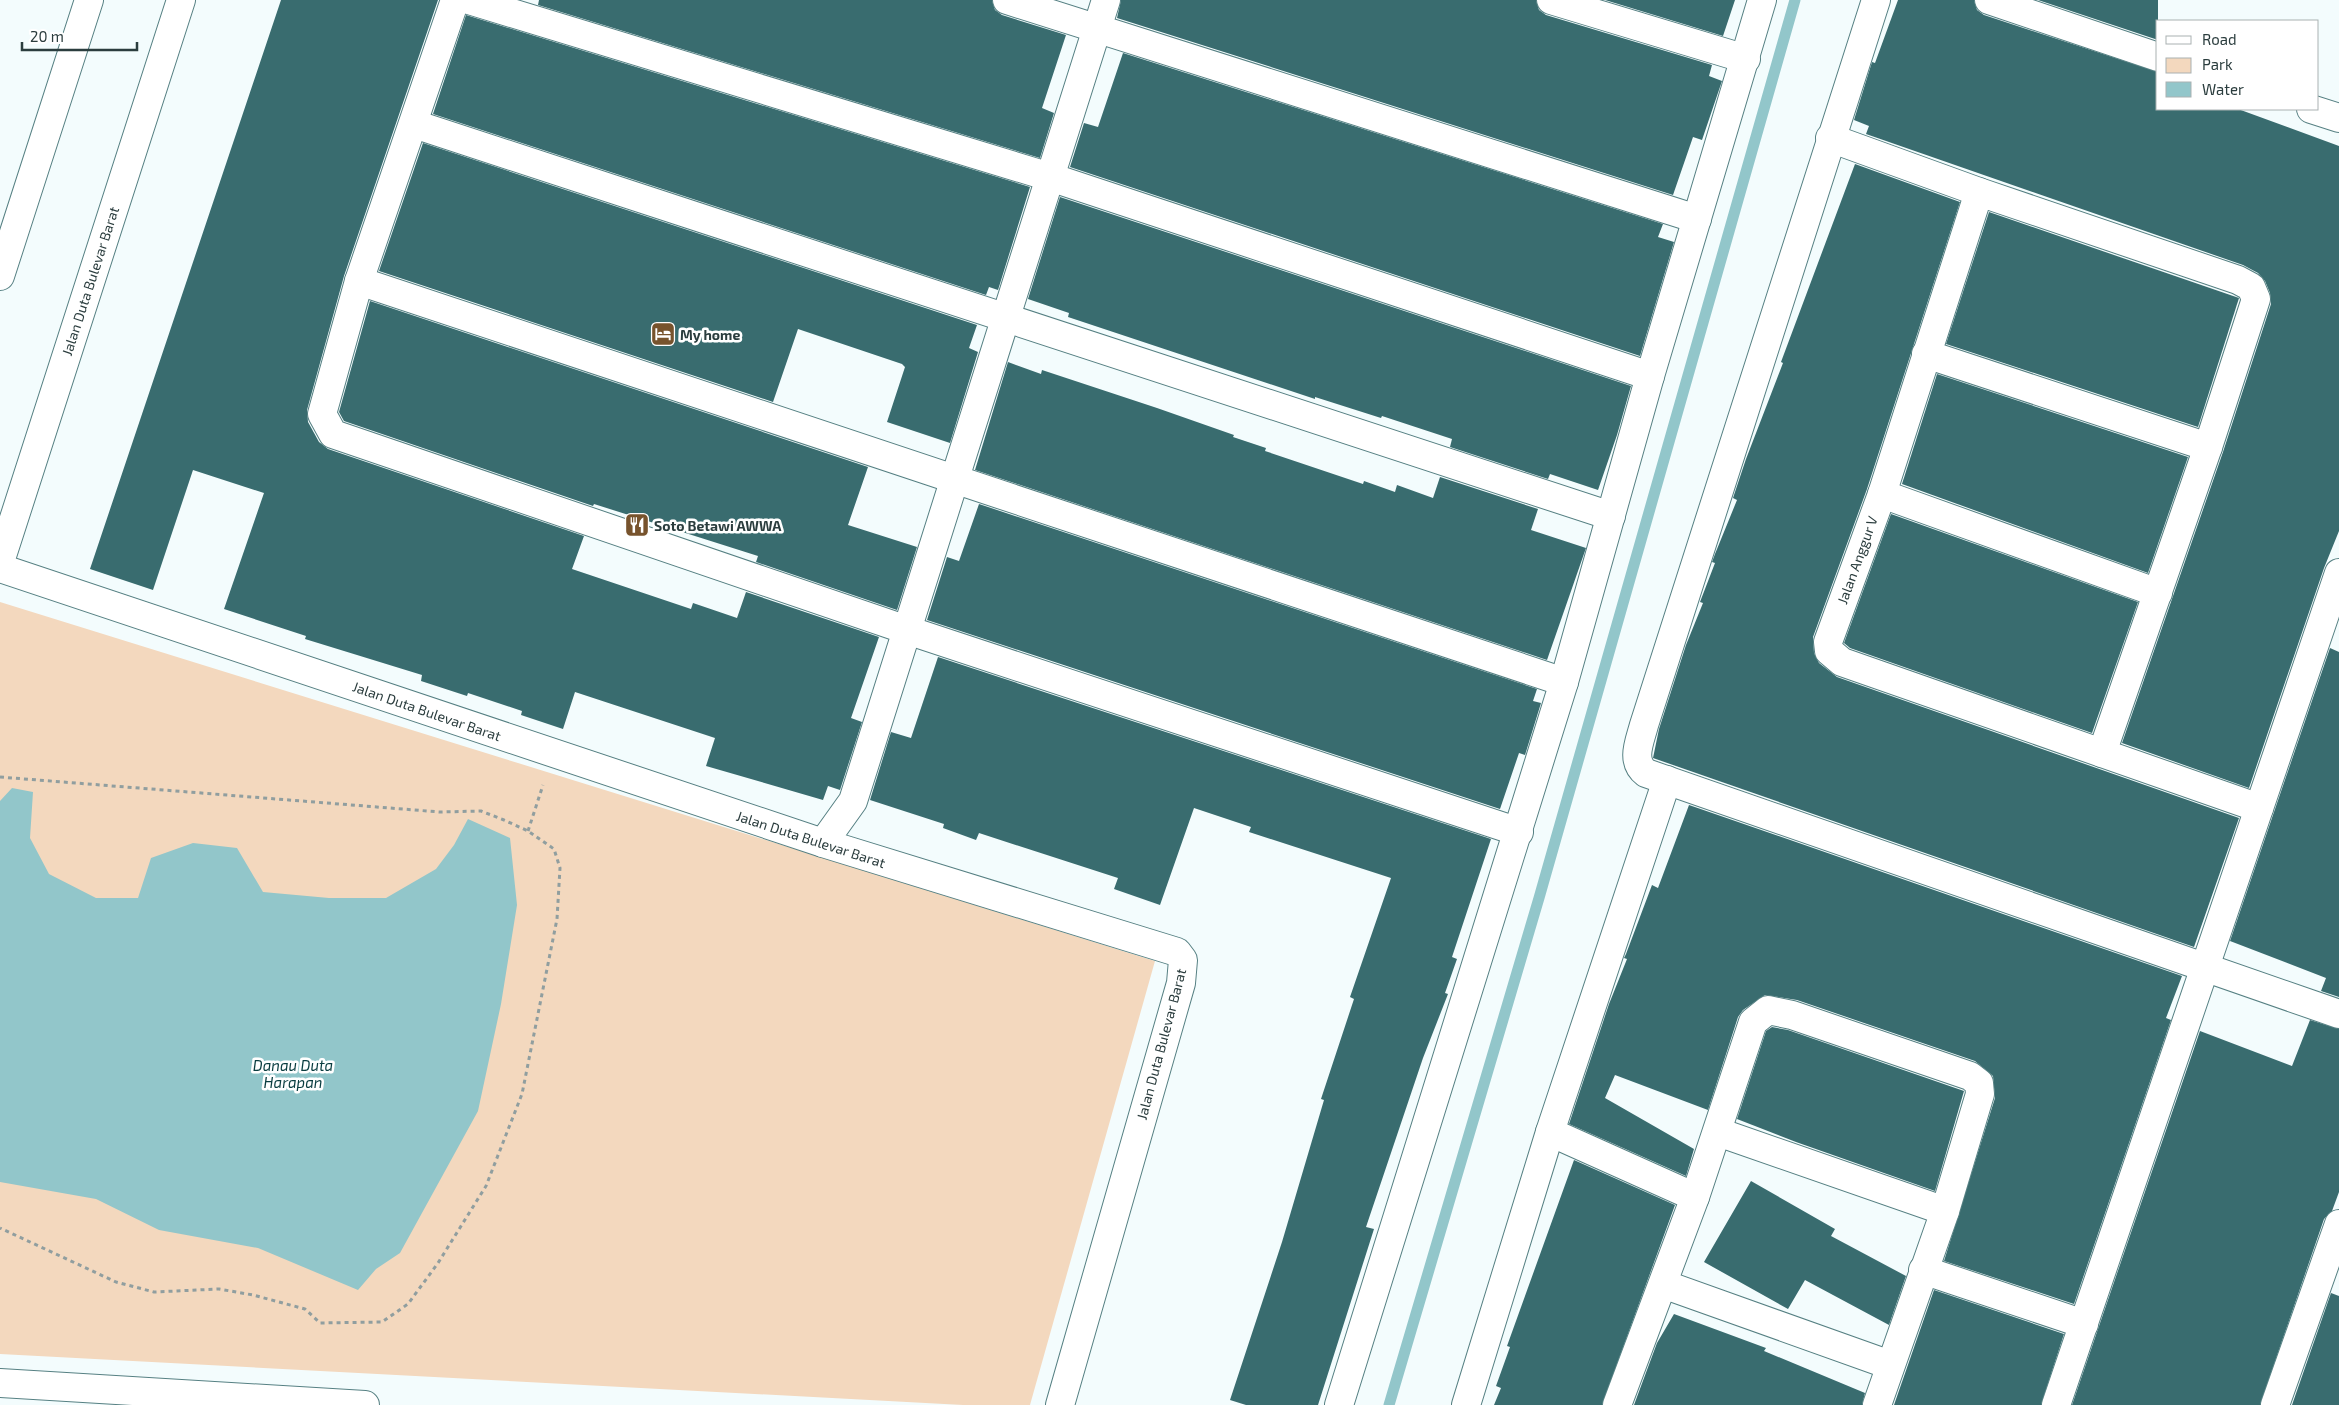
<svg xmlns="http://www.w3.org/2000/svg" width="2339" height="1405" font-family="'Exo 2',sans-serif">
	<style>
		.green { fill: #f3d8be }
		.water { fill: #92c6ca }
		.lines { fill: none; stroke-linecap: round; stroke-linejoin: round }
		.stream { stroke: #92c6ca; stroke-width: 11 }
		.building { fill: #396c6f }
		.street-casing { stroke: #568083; stroke-width: 30 }
		.path { stroke: #909e9f; stroke-width: 3; stroke-dasharray: 4 4; stroke-linecap: butt }
		.street { stroke: #fff; stroke-width: 28 }
		.labels { text-anchor: middle; dominant-baseline: central; stroke-width: 5; stroke-linejoin: round; paint-order: stroke }
		.street-label { font-size: 14px; fill: #2b3d3e; stroke: #fff }
		.poi-label { font-size: 14px; font-weight: bold; fill: #2b3d3e; stroke: #fff; text-anchor: start }
		.water-label { font-size: 15px; font-style: italic; fill: #0a3d40; stroke: #fff }
	</style>
	<rect width="100%" height="100%" fill="#f3fcfd"/>
	<path class="green" d="M0 602 1155 961 1030 1405H963L0 1354Z"/>
	<path class="water" d="M12 788 33 792 30 838 49 874 96 898H138L151 858 193 843 237 848 263 892 329 898H386L436 869 454 845 468 819 510 838 517 905 501 1004 478 1111 400 1253 376 1269 358 1290 258 1248 159 1230 96 1199 0 1182V801Z"/>
	<g class="lines">
		<path class="stream" d="M1389 1405 1539 898 1795 0"/>
	</g>
	<g class="building">
		<path d="M281 0H438L344 276 307 410 308 422 319 442 328 449 584 536 572 569 691 609 693 603 737 618 746 592 879 637 851 718 862 722 840 790 828 786 823 800 706 766 715 738 575 692 563 729 521 715 522 711 468 693 467 696 421 681 422 675 305 639 306 636 224 609 264 493 193 470 153 590 90 569Z"/>
		<path d="M539 0H992L995 10 1002 15 1066 35 1042 108 1054 113 1040 158 538 5Z"/>
		<path d="M1121 0H1536L1539 10 1546 15 1712 65 1709 76 1722 81 1702 140 1693 137 1673 195 1117 18Z"/>
		<path d="M1605 0H1735L1723 36Z"/>
		<path d="M1898 0H1974L1977 10 1984 15 2158 72V109H2238L2339 146V531L2324 568 2249 788 2122 743 2223 452 2271 304 2270 293 2265 281 2258 273 2243 265 1866 134 1869 126 1854 120 1872 62 1875 63Z"/>
		<path d="M2038 0H2158V40Z"/>
		<path d="M466 15 1030 187 998 290 989 287 986 295 433 114Z"/>
		<path d="M1123 53 1663 224 1658 237 1674 242 1640 356 1070 167 1084 123 1098 127Z"/>
		<path d="M423 143 977 325 969 348 978 352 950 443 887 422 905 367 902 364 798 329 773 402 379 271Z"/>
		<path d="M1855 164 1960 202 1867 489 1813 637 1814 653 1819 663 1837 677 2239 818 2194 947 1653 758 1659 729 1686 645 1703 603 1700 602 1715 563 1712 562 1715 554 1737 500 1733 498 1746 459 1783 363 1781 362Z"/>
		<path d="M1060 197 1631 386 1617 435 1598 490 1550 474 1548 479 1450 447 1452 439 1382 416 1381 418 1315 397V399L1068 317 1069 313 1028 299Z"/>
		<path d="M1989 212 2239 298 2198 427 1946 344Z"/>
		<path d="M370 301 868 467 848 525 917 547 897 610 756 562 758 556 594 504 593 506 344 421 339 412Z"/>
		<path d="M1008 362 1041 374 1042 370 1157 408 1234 435 1233 437 1266 448 1265 451 1363 484 1364 481 1395 492 1397 485 1433 498 1440 477 1538 509 1531 530 1586 548 1547 660 975 470Z"/>
		<path d="M1937 374 2188 457 2148 573 1902 484Z"/>
		<path d="M979 504 1537 689 1533 701 1541 703 1525 755 1519 753 1500 809 927 620 947 557 959 561Z"/>
		<path d="M1891 514 2138 602 2092 733 1850 648 1844 643Z"/>
		<path d="M2330 648 2339 652V997L2321 991 2326 978 2230 941Z"/>
		<path d="M938 657 1491 839 1452 957 1457 959 1445 993 1448 994 1423 1058 1366 1227 1374 1229 1318 1405H1246L1230 1400 1282 1242 1324 1100 1321 1099 1354 999 1350 997 1391 878 1249 832 1251 827 1194 808 1160 905 1114 889 1118 878 979 833 976 840 943 828 944 824 870 800 891 732 911 738Z"/>
		<path d="M1689 805 2182 976 2166 1018 2171 1020 2074 1304 1944 1261 1995 1098 1993 1076 1975 1061 1797 1000 1765 995 1743 1010 1738 1017 1708 1110 1615 1075 1605 1098 1694 1149 1686 1176 1569 1124 1609 1004 1627 959 1624 958 1626 954 1652 885 1658 888Z"/>
		<path d="M2310 1020 2339 1029V1192L2332 1211 2324 1219 2260 1405H2072L2200 1031 2292 1066Z"/>
		<path d="M1772 1027 1788 1030 1964 1091 1935 1191 1796 1142 1737 1119 1766 1031Z"/>
		<path d="M1574 1160 1675 1205 1602 1405H1494L1501 1388 1496 1386 1510 1347 1507 1346Z"/>
		<path d="M1751 1181 1835 1229 1831 1236 1906 1276 1889 1325 1805 1280 1788 1309 1704 1262Z"/>
		<path d="M1934 1290 2064 1334 2041 1405H1894Z"/>
		<path d="M2331 1293 2339 1296V1405H2292Z"/>
		<path d="M1674 1314 1766 1348 1764 1351 1865 1393 1862 1405H1634L1657 1343Z"/>
	</g>
	<g class="lines">
		<defs>
			<g id="street">
				<path d="M455 0 359 281 322 414 333 434 907 630 1519 832"/>
				<path d="M469 0 1050 177 1650 376"/>
				<path d="M1007 0 1697 219"/>
				<path d="M1551 0 1746 59"/>
				<path d="M1876 0 1644 725C1640 741 1630 761 1646 773L2339 1014"/>
				<path d="M1989 0 2158 57"/>
				<path d="M2311 109 2339 118"/>
				<path d="M414 124 1611 516"/>
				<path d="M1830 138 1979 192 2238 280 2251 287 2256 299 2208 447 2102 753"/>
				<path d="M1979 192 1882 494 1828 642 1829 651 1842 662 2259 808"/>
				<path d="M0 276 89 0"/>
				<path d="M359 281 1564 682"/>
				<path d="M1926 354 2208 447"/>
				<path d="M1882 494 2158 593"/>
				<path d="M0 562 181 0"/>
				<path d="M0 568 823 843 1177 952 1183 960 1181 983 1060 1405"/>
				<path d="M823 843 853 801 1106 0"/>
				<path d="M1550 1132 1695 1197"/>
				<path d="M1718 1132 1945 1211"/>
				<path d="M1923 1270 2084 1324"/>
				<path d="M1663 1284 1890 1365"/>
				<path d="M0 1383 365 1405"/>
				<path d="M1339 1405 1564 682 1650 376 1762 0"/>
				<path d="M1466 1405 1550 1132 1667 780"/>
				<path d="M1617 1405 1695 1197 1753 1022 1768 1010 1792 1015 1970 1076 1979 1083 1980 1094 1945 1211 1877 1405"/>
				<path d="M2056 1405 2339 573"/>
				<path d="M2275 1405 2339 1224"/>
			</g>
		</defs>
		<use href="#street" class="street-casing"/>
		<g class="path">
			<path d="M0 777 440 812 481 811 504 820 528 831 554 849 560 868 557 919 522 1094 486 1186 438 1263 408 1304 382 1322 320 1323 305 1309 253 1295 219 1289 154 1292 116 1282 0 1228"/>
			<path d="M528 831 543 785"/>
		</g>
		<use href="#street" class="street"/>
	</g>
	<defs>
		<symbol id="hotel-square" viewBox="-11 -11 22 22"><rect x="-9" y="-9" width="18" height="18" rx="4" fill="#77532d" stroke="#fff"/><path d="M-6-4.5h1.5V1H6V5H4.5V3h-9V5H-6ZM-4 0a1.8 1.8 0 1 1 3.6 0ZM.5 0V-2.5h3Q6-2.5 6 0Z" fill="#fff"/></symbol>
		<symbol id="restaurant-square" viewBox="-11 -11 22 22"><rect x="-9" y="-9" width="18" height="18" rx="4" fill="#77532d" stroke="#fff"/><path d="M-5-6h1v4h1v-4h1v4h1v-4h1v5L-1.5 .5V6h-2V.5L-5-1ZM5-6V6H3V1.5H1.5Q1.5-4 5-6Z" fill="#fff"/></symbol>
	</defs>
	<g fill-rule="evenodd">
		<use href="#hotel-square" x="649" y="320" width="28" height="28"/>
		<use href="#restaurant-square" x="623" y="511" width="28" height="28"/>
	</g>
	<g class="labels">
		<g class="street-label">
			<text transform="translate(90 281) rotate(-72)">Jalan Duta Bulevar Barat</text>
			<text transform="translate(1857 560) rotate(-70)">Jalan Anggur V</text>
			<text transform="translate(427 711) rotate(19)">Jalan Duta Bulevar Barat</text>
			<text transform="translate(811 839) rotate(18)">Jalan Duta Bulevar Barat</text>
			<text transform="translate(1161 1044) rotate(-75)">Jalan Duta Bulevar Barat</text>
		</g>
		<g class="poi-label">
			<text x="680" y="334">My home</text>
			<text x="654" y="525">Soto Betawi AWWA</text>
		</g>
		<g class="water-label">
			<text x="293" y="1065">Danau Duta<tspan x="293" dy="17">Harapan</tspan></text>
		</g>
	</g>
	<rect x="2156" y="20" width="162" height="90" fill="#ffffff" stroke="#aab1b2"/>
	<rect x="2166" y="36" width="25" height="8" fill="#ffffff" stroke="#aab1b2"/>
	<text x="2202" y="45" font-size="15" fill="#2b3d3e">Road</text>
	<rect x="2166" y="58" width="25" height="15" fill="#f3d8be" stroke="#aab1b2"/>
	<text x="2202" y="70" font-size="15" fill="#2b3d3e">Park</text>
	<rect x="2166" y="82" width="25" height="15" fill="#92c6ca" stroke="#aab1b2"/>
	<text x="2202" y="95" font-size="15" fill="#2b3d3e">Water</text>
	<path d="M22 42v8h115v-8" fill="none" stroke="#2b3d3e" stroke-width="2.5"/>
	<text x="30" y="42" font-size="15" fill="#2b3d3e" stroke="#ffffff" stroke-width="4" paint-order="stroke">20 m</text>
</svg>
